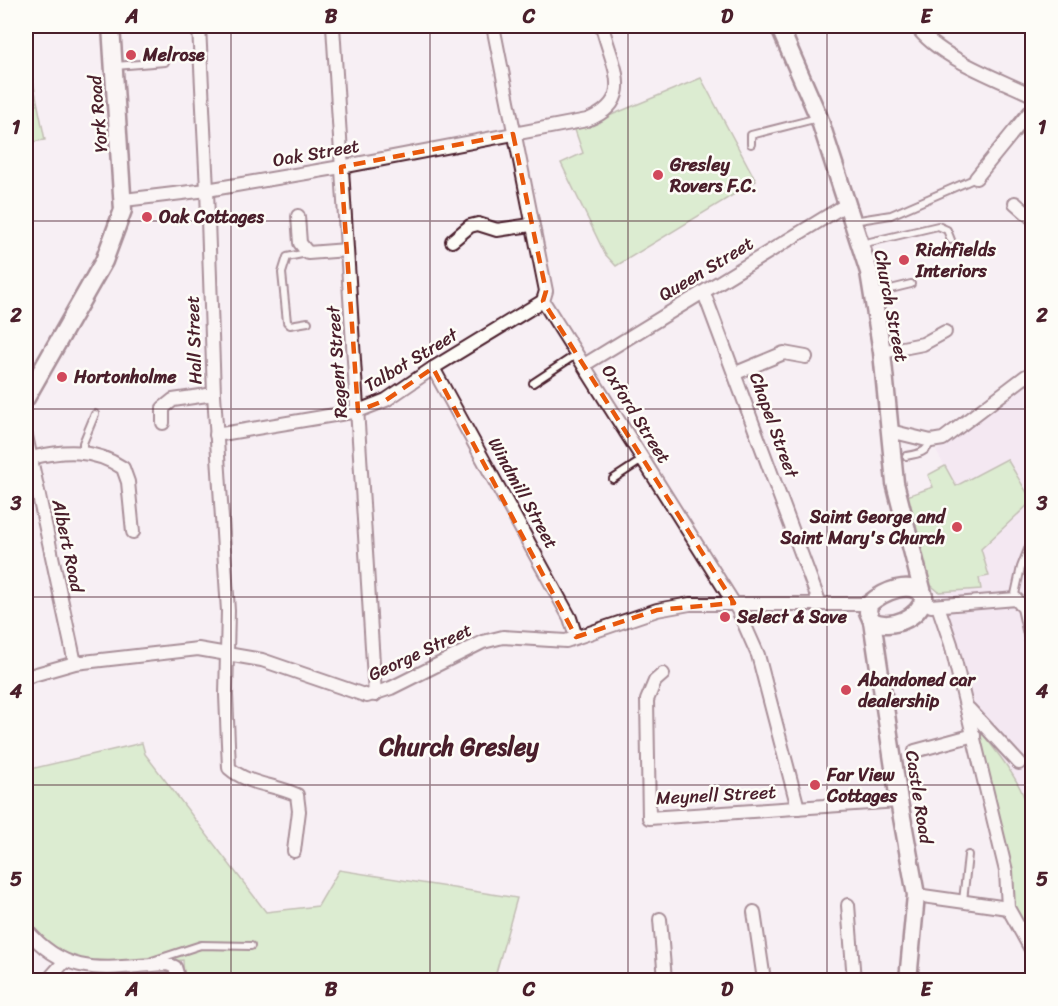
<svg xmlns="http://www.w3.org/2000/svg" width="1058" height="1006" font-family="Sriracha,sans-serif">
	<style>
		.built { fill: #f0e0f0 }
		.green { fill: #bbe8a6; stroke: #828468; stroke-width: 1.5 }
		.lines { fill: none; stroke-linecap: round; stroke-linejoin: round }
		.lane-casing { stroke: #4a1f2b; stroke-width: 10 }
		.street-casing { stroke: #4a1f2b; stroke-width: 16 }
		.secondary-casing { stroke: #4a1f2b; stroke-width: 21 }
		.lane { stroke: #fdfcf7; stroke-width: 6 }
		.street { stroke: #fdfcf7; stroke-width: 12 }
		.secondary { stroke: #fdfcf7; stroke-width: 16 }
		.marked { fill: none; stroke: #e8590c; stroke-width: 4.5; stroke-dasharray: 12 8; stroke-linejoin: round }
		.grid { fill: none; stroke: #4a1f2b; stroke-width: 1.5; stroke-opacity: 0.55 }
		.poi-dot { fill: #d1495b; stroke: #fdfcf7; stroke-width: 2 }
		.labels { text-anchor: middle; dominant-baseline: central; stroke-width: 5; stroke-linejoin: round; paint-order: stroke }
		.poi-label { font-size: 18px; font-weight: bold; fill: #4a1f2b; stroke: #fdfcf7; text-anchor: start }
		.street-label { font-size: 18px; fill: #4a1f2b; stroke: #fdfcf7 }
		.district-label { font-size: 24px; font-weight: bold; fill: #4a1f2b; stroke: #fdfcf7 }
		.neatline { fill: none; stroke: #4a1f2b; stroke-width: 2 }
		.grid-label { font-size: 20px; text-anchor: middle; font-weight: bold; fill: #4a1f2b }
	</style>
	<rect width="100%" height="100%" fill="#f7eff4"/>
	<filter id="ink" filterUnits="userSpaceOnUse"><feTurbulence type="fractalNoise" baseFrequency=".0167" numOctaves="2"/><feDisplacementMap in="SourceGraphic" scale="12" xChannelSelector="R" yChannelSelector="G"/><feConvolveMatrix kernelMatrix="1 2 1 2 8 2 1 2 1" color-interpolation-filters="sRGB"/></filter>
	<g filter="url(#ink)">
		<g class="built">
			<path d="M26 156H29L30 185 26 232Z"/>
			<path d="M1032 381V498L1007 459 956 486 936 451Z"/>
			<path d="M1032 501V834L1020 786 962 705 942 618 939 592 980 589 978 578 989 576 981 549Z"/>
		</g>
		<g class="green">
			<path d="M26 47 45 140 26 143Z"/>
			<path d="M701 78 756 181 616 266 605 254 561 163 583 153 575 130Z"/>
			<path d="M1007 459 1032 501 981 549 989 576 979 578 981 589 939 592 927 582 904 497 933 487 928 475 945 466 956 486Z"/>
			<path d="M975 724C990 744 1009 765 1020 788 1041 830 1032 896 1032 942L1012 908Z"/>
			<path d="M142 743 145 754 266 912 318 906 339 870 517 898 494 980H184L183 960 96 968 64 962 26 929V770Z"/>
		</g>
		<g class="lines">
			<defs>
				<g id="lane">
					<path d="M115 66 165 62"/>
					<path d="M751 144V135L818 118"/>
					<path d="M853 221 891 215 976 178"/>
					<path d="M861 244 938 226 947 230 951 240"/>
					<path d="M307 253 287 257 282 273 287 322 290 325 308 322"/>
					<path d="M874 293 911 284"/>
					<path d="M533 383 577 354"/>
					<path d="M83 452V443L95 414"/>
					<path d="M906 456C917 454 927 453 931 441"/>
					<path d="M613 479 642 460"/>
					<path d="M1014 599 1021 567 1032 539"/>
					<path d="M963 901 968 855"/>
					<path d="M152 961 201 945 251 946"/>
				</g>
				<g id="street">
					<path d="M199 26 207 190 214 394 228 611 226 695 229 768C248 785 274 784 297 795L299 811 294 851"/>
					<path d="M333 26 375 695"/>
					<path d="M493 26 546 291 543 301 738 610 758 655 798 808"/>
					<path d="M916 26C939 58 997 78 1032 95"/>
					<path d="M976 178 1032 109"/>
					<path d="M124 200 207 190 341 167 587 120C637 101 612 66 602 26"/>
					<path d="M1015 203 1032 218"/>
					<path d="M298 216 300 243 308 253 347 250"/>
					<path d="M452 241 470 226 478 224 497 230 531 225"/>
					<path d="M704 293 820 604"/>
					<path d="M882 352 923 344 945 332"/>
					<path d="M584 365 847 204"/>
					<path d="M433 368 570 618 576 637"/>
					<path d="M736 373 784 353 806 357"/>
					<path d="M163 423V408L173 400 214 394"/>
					<path d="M890 431 931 441 943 439 1026 376 1032 379"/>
					<path d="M216 435 358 411 386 400 433 368 543 301"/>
					<path d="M26 436 75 663"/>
					<path d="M31 458C64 450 93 448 123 468L128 482 133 532"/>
					<path d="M931 606 1016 599 1024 608 1032 643"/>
					<path d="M938 606 951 644 1006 871 1008 908 1032 951"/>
					<path d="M663 674 655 681 647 700 649 818 899 801"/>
					<path d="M26 677 75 663 198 649 262 660 367 696 391 688 483 642 503 637 566 641 657 610 690 604H869"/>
					<path d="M969 709 1019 763"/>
					<path d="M915 751 974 735"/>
					<path d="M916 895 1008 908"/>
					<path d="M848 905 854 980"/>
					<path d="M754 912 764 980"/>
					<path d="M660 919 665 980"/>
					<path d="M26 929C68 980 108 967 167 964L175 967 179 980"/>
					<path d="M48 980 64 962"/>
					<path d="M865 980H868"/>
				</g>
				<g id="secondary">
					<path d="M779 26 819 118 869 272 882 352 895 483 924 597C920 618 891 630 872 621"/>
					<path d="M26 398 104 261 123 210 111 26"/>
					<path d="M908 980 916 895 899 801 872 621 868 612 869 604C883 592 912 578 924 597"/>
				</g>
			</defs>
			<use href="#lane" class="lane-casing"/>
			<use href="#street" class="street-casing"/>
			<use href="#secondary" class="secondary-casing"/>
			<use href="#lane" class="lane"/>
			<use href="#street" class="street"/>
			<use href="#secondary" class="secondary"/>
		</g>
	</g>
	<path d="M0 0H1058V1006H0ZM513 134 546 291 543 301 734 603 657 610 576 637 433 368 386 400 358 411 341 167Z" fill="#f7eff4" fill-opacity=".55" fill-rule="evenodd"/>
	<path class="marked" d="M513 134 546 291 543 301 734 603 657 610 576 637 433 368 386 400 358 411 341 167Z"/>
	<path class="grid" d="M231 26V980M430 26V980M628 26V980M827 26V980M26 221H1032M26 409H1032M26 597H1032M26 785H1032"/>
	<g class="poi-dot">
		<circle cx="131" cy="55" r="6"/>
		<circle cx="658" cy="175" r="6"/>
		<circle cx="147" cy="217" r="6"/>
		<circle cx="904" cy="260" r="6"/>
		<circle cx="62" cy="377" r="6"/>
		<circle cx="957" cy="527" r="6"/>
		<circle cx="725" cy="617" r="6"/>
		<circle cx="846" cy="690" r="6"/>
		<circle cx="815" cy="785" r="6"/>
	</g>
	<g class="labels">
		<g class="poi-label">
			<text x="143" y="55">Melrose</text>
			<text x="670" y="165">Gresley<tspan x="670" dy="21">Rovers F.C.</tspan></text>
			<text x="159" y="217">Oak Cottages</text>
			<text x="916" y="250">Richfields<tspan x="916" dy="21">Interiors</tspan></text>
			<text x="74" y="377">Hortonholme</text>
			<text x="945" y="517" text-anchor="end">Saint George and<tspan x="945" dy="21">Saint Mary's Church</tspan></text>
			<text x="737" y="617">Select &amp; Save</text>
			<text x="858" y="680">Abandoned car<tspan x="858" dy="21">dealership</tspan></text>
			<text x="827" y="775">Far View<tspan x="827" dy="21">Cottages</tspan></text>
		</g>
		<g class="street-label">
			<text transform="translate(98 114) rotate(-95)">York Road</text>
			<text transform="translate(316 153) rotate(-10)">Oak Street</text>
			<text transform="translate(706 269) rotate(-31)">Queen Street</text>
			<text transform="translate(891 306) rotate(79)">Church Street</text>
			<text transform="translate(194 340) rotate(-92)">Hall Street</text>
			<text transform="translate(411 360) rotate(-31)">Talbot Street</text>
			<text transform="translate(337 362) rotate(-94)">Regent Street</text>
			<text transform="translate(636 414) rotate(58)">Oxford Street</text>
			<text transform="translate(774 425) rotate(70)">Chapel Street</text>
			<text transform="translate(523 493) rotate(61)">Windmill Street</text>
			<text transform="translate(68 546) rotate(78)">Albert Road</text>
			<text transform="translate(420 652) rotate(-25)">George Street</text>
			<text transform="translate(716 795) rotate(-3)">Meynell Street</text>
			<text transform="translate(919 797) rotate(81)">Castle Road</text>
		</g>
		<g class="district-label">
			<text x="459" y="747">Church Gresley</text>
		</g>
	</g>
	<rect width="1058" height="1006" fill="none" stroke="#fdfcf7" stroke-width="66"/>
	<rect x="33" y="33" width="992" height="940" class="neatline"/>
	<g class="grid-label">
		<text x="132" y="23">A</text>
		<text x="331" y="23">B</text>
		<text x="529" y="23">C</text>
		<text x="727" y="23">D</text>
		<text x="926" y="23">E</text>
		<text x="16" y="134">1</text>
		<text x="1042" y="134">1</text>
		<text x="16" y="322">2</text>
		<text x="1042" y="322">2</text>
		<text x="16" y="510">3</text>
		<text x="1042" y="510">3</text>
		<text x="16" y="698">4</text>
		<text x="1042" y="698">4</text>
		<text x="16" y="886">5</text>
		<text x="1042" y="886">5</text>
		<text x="132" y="996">A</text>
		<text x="331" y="996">B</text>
		<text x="529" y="996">C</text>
		<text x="727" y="996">D</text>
		<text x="926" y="996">E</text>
	</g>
</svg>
